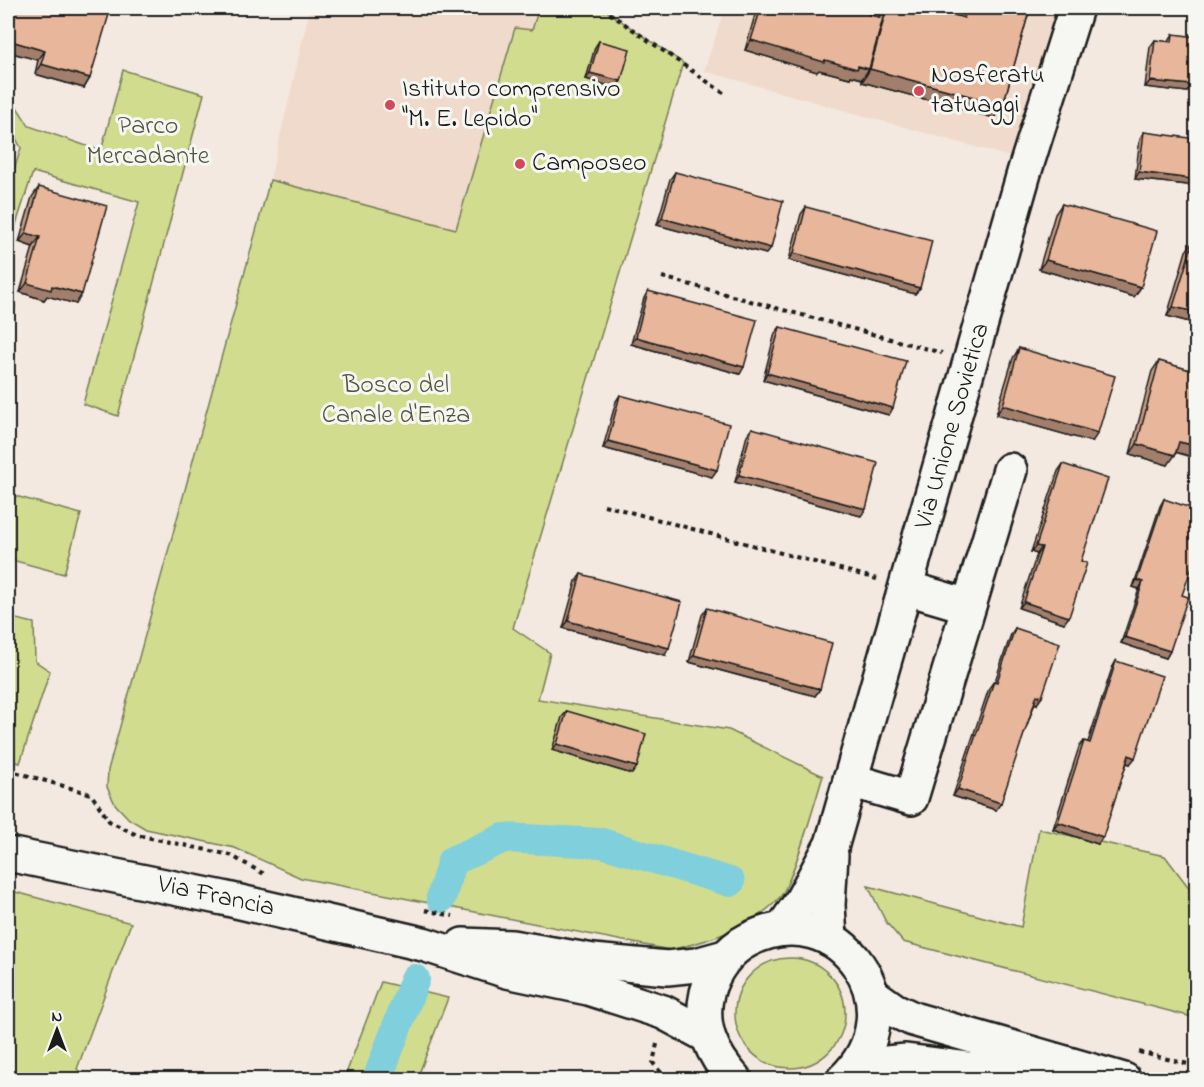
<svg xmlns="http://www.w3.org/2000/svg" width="1204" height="1087" font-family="'Indie Flower',sans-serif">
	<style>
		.built { fill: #f0dacb }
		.green { fill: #d1dc8f; stroke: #767c56; stroke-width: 1.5 }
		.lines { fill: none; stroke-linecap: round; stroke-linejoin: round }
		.canal { stroke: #80cfdc; stroke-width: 30 }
		.minor-casing { stroke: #1c1c1c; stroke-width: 38 }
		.path { stroke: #1c1c1c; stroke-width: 4; stroke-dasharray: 4.5 4.5; stroke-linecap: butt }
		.minor { stroke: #f6f6f2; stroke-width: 33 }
		.wall { fill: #c89d84; stroke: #1c1c1c; stroke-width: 1.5 }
		.shaded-wall { fill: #a27f6c; stroke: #1c1c1c; stroke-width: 1.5 }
		.building { fill: #e8b69a; stroke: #1c1c1c; stroke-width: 1.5 }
		.poi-dot { fill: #d1495b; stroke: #f6f6f2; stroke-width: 2 }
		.labels { text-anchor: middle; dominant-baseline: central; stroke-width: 6; stroke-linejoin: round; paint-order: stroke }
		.poi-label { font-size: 26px; fill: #1c1c1c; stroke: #f6f6f2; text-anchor: start }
		.park-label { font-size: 26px; fill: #52563e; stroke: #f6f6f2 }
		.street-label { font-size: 26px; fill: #1c1c1c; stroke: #f6f6f2 }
	</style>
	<rect width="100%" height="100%" fill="#f3e9e0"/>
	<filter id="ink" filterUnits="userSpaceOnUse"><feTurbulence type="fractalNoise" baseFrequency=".0167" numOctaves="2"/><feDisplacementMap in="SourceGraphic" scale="12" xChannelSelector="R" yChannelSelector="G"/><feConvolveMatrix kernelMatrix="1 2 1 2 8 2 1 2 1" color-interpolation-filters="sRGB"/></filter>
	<g filter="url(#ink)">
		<g class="built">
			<path d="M310 8H539L532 30 515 28 457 229 270 180Z"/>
			<path d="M725 8H1063L1018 159 704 71Z"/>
		</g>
		<g class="green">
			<path d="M539 8H602L683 63 513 628 550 653 538 699 729 730 823 776C816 798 792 885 780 897 753 928 708 941 670 950L301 878 235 848 146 829 129 819 115 804 107 787 108 770 270 180 456 229 515 28 532 30Z"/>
			<path d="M123 70 204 94 118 416 83 404 139 202 33 172 8 249V189L21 148 8 123V93L29 126 101 151Z"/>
			<path d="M8 494 81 514 64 574 8 559Z"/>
			<path d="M8 617 34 623 35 661 50 671 20 763 8 760Z"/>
			<path d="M1039 829 1165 856 1196 897V1018L903 942 886 922 868 886 1021 927Z"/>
			<path d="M8 890 131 923 77 1069 90 1079H8Z"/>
			<circle cx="790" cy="1013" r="55"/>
			<path d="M381 982 448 998 417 1079H344Z"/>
		</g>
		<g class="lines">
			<g class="canal">
				<path d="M441 898 452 861 504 838 602 843 730 882"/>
				<path d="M377 1080 415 979"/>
			</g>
			<defs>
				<g id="minor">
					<path d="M907 588 968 606"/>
					<path d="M850 780 911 798 1010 470"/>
					<path d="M8 854 223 898 423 944 507 971 588 988 663 1012 706 1035"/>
					<path d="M782 929 802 900 832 844 1024 173 1076 8"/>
					<path d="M830 939 828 905 831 855"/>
					<path d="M463 945 512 947 593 961 667 968 696 965 725 957"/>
					<path d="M873 995 894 1010 913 1019 1124 1080"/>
					<path d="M858 1066 906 1061 1055 1080"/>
					<path d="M735 1080C712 1054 699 1027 707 993 713 971 728 950 748 940 840 893 919 1008 843 1080"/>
				</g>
			</defs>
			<use href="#minor" class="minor-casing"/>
			<g class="path">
				<path d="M602 8 725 94"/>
				<path d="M662 277 942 353"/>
				<path d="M604 505 877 579"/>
				<path d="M8 770 91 794 109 821 137 835 230 855 266 875"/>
				<path d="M425 910 453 916"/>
				<path d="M657 1044 653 1063 667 1080"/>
				<path d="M1139 1052 1196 1066"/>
			</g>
			<use href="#minor" class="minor"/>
		</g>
		<g class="wall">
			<path d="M8 8H82L89 9 90 8H97L90 78 84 88 35 74 38 60 8 52Z"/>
			<path d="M757 8H871L869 15 879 17 881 8H941V11L959 16 962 8H1030L1003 105 994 118 862 82V79L851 76 850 78 819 70 817 72 745 50Z"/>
			<path d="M1173 34 1187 92 1145 87 1150 47 1155 40 1168 42Z"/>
			<path d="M599 41 616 88 586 79 595 47Z"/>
			<path d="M1144 132 1188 185 1135 179 1140 138Z"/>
			<path d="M675 172 766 254 657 225 670 179Z"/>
			<path d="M39 187 76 304 47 296 44 300 20 292 33 247 19 242 32 197Z"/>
			<path d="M1062 204 1141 287 1134 297 1039 269 1055 214Z"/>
			<path d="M806 207 920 288 915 294 789 260 801 214Z"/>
			<path d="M1193 242 1197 324 1167 316 1186 251Z"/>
			<path d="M648 291 740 374 631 344 644 298Z"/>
			<path d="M780 327 889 415 763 380 775 333Z"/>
			<path d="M1019 348 1092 442 996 415 1013 358Z"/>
			<path d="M1159 361 1197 372V473L1192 472 1196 458 1175 452 1168 465 1130 454 1152 371Z"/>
			<path d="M620 395 712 477 603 448 616 401Z"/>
			<path d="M752 428 861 516 735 482 747 435Z"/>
			<path d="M1063 464 1081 561 1064 623 1019 608 1037 554 1031 552 1058 471Z"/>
			<path d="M1164 499 1182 595 1170 651 1166 658 1121 643 1139 589 1133 587 1160 506Z"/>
			<path d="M581 574 665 655 563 628 576 581Z"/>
			<path d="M707 608 820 689 815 696 689 662 702 615Z"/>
			<path d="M1015 628 1037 704 1035 703 996 810 953 796 989 688 994 681H995L1011 634Z"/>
			<path d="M1116 661 1130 764 1127 763 1098 844 1053 829 1079 747 1084 741 1088 742 1112 668Z"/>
			<path d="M567 711 632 774 552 750 562 717Z"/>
		</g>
		<g class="shaded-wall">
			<path d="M8 40 45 51 38 60 8 52Z"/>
			<path d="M751 40 825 60 869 69 862 79 851 76 850 78 819 70 817 72 745 50Z"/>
			<path d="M41 64 90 78 84 88 35 74Z"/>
			<path d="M870 69 1003 105 994 118 862 82Z"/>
			<path d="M590 73 621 81 616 88 586 79Z"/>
			<path d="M1150 81 1192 85 1187 92 1145 87Z"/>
			<path d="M1139 172 1192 179 1188 185 1135 179Z"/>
			<path d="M662 218 771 248 766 254 657 225Z"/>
			<path d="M26 233 40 237 33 247 19 242Z"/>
			<path d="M794 253 920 288 915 294 789 260Z"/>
			<path d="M1046 260 1141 287 1134 297 1039 269Z"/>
			<path d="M27 283 52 286 82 294 76 304 47 296 44 300 20 292Z"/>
			<path d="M1173 307 1197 312V324L1167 316Z"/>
			<path d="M636 337 744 367 740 374 631 344Z"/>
			<path d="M767 373 893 408 889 415 763 380Z"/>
			<path d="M1003 405 1098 433 1092 442 996 415Z"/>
			<path d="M608 441 717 470 712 477 603 448Z"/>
			<path d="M1179 442 1197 446 1196 458 1172 451Z"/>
			<path d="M1137 444 1175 455 1168 465 1130 454Z"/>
			<path d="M1197 465V473L1192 472Z"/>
			<path d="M739 475 866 509 861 516 735 482Z"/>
			<path d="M1036 546 1042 547 1037 554 1031 552Z"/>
			<path d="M1137 580 1143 582 1139 589 1133 587Z"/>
			<path d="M1024 602 1069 617 1064 623 1019 608Z"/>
			<path d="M568 621 669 648 665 655 563 628Z"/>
			<path d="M1125 637 1170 651 1166 658 1121 643Z"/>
			<path d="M694 655 820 689 815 696 689 662Z"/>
			<path d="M1037 695 1042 697 1037 704 1032 702Z"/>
			<path d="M557 744 637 767 632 774 552 750Z"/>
			<path d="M1129 755 1135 758 1130 764 1125 762Z"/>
			<path d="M958 789 1001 803 996 810 953 796Z"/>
			<path d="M1058 822 1103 837 1098 844 1053 829Z"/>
		</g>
		<g class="building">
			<path d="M12 8H82L90 10 91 8H97L110 11 90 78 41 64 45 51 8 40V25Z"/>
			<path d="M761 8H871L869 15 883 18 869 69 858 66 857 69 825 60 824 62 751 40Z"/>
			<path d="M887 8H941V11L964 18 967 8H1030L1003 105 870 69Z"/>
			<path d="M1173 34 1197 37V45L1192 85 1150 81 1155 40 1172 42Z"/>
			<path d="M599 41 630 49 621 81 590 73Z"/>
			<path d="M1144 132 1197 139V147L1192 179 1139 172Z"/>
			<path d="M675 172 783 201 771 248 662 218Z"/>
			<path d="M39 187 107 206 82 294 52 286 51 290 27 283 40 237 26 233Z"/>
			<path d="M1062 204 1157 231 1141 287 1046 260Z"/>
			<path d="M806 207 932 241 920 288 794 253Z"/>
			<path d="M1193 242 1197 243V312L1173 307Z"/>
			<path d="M648 291 757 320 744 367 636 337Z"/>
			<path d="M8 304 15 306 8 333Z"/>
			<path d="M780 327 906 361 893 408 767 373Z"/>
			<path d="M1019 348 1115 376 1098 433 1003 405Z"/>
			<path d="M1159 361 1197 372V446L1179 442 1175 455 1137 444Z"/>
			<path d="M620 395 729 424 717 470 608 441Z"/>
			<path d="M752 428 878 463 866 509 739 475Z"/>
			<path d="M1063 464 1108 479 1081 561 1087 563 1069 617 1024 602 1042 547 1036 546Z"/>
			<path d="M1164 499 1197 510V553L1182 595 1188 597 1170 651 1125 637 1143 582 1137 580Z"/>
			<path d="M581 574 682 602 669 648 568 621Z"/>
			<path d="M707 608 832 643 820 689 694 655Z"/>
			<path d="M1015 628 1060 643 1042 697 1037 695 1001 803 958 789 994 681 997 682Z"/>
			<path d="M1116 661 1162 676 1135 758 1129 755 1103 837 1058 822 1084 741 1090 743Z"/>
			<path d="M567 711 646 734 637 767 557 744Z"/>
		</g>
	</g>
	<g class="poi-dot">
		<circle cx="919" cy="91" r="6"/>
		<circle cx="390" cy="105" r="6"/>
		<circle cx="520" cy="164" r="6"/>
	</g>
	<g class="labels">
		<g class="poi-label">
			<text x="931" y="76">Nosferatu<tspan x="931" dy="30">tatuaggi</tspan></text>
			<text x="402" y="90">Istituto comprensivo<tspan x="402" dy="30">"M. E. Lepido"</tspan></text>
			<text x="532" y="164">Camposeo</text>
		</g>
		<g class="park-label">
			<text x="148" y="127">Parco<tspan x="148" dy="30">Mercadante</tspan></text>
			<text x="396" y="386">Bosco del<tspan x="396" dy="30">Canale d'Enza</tspan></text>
		</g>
		<g class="street-label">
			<text transform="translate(953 426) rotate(-74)">Via Unione Sovietica</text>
			<text transform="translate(216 897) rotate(12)">Via Francia</text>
		</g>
	</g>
	<rect width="1204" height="1087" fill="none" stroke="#f6f6f2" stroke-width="30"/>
	<rect x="15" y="15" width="1174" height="1057" fill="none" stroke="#1c1c1c" stroke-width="2" filter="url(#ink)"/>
	<g transform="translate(57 1030)" stroke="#f6f6f2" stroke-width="4.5" paint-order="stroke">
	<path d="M0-4.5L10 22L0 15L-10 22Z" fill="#1c1c1c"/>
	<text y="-9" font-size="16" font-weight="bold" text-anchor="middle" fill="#1c1c1c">N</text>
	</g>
</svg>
